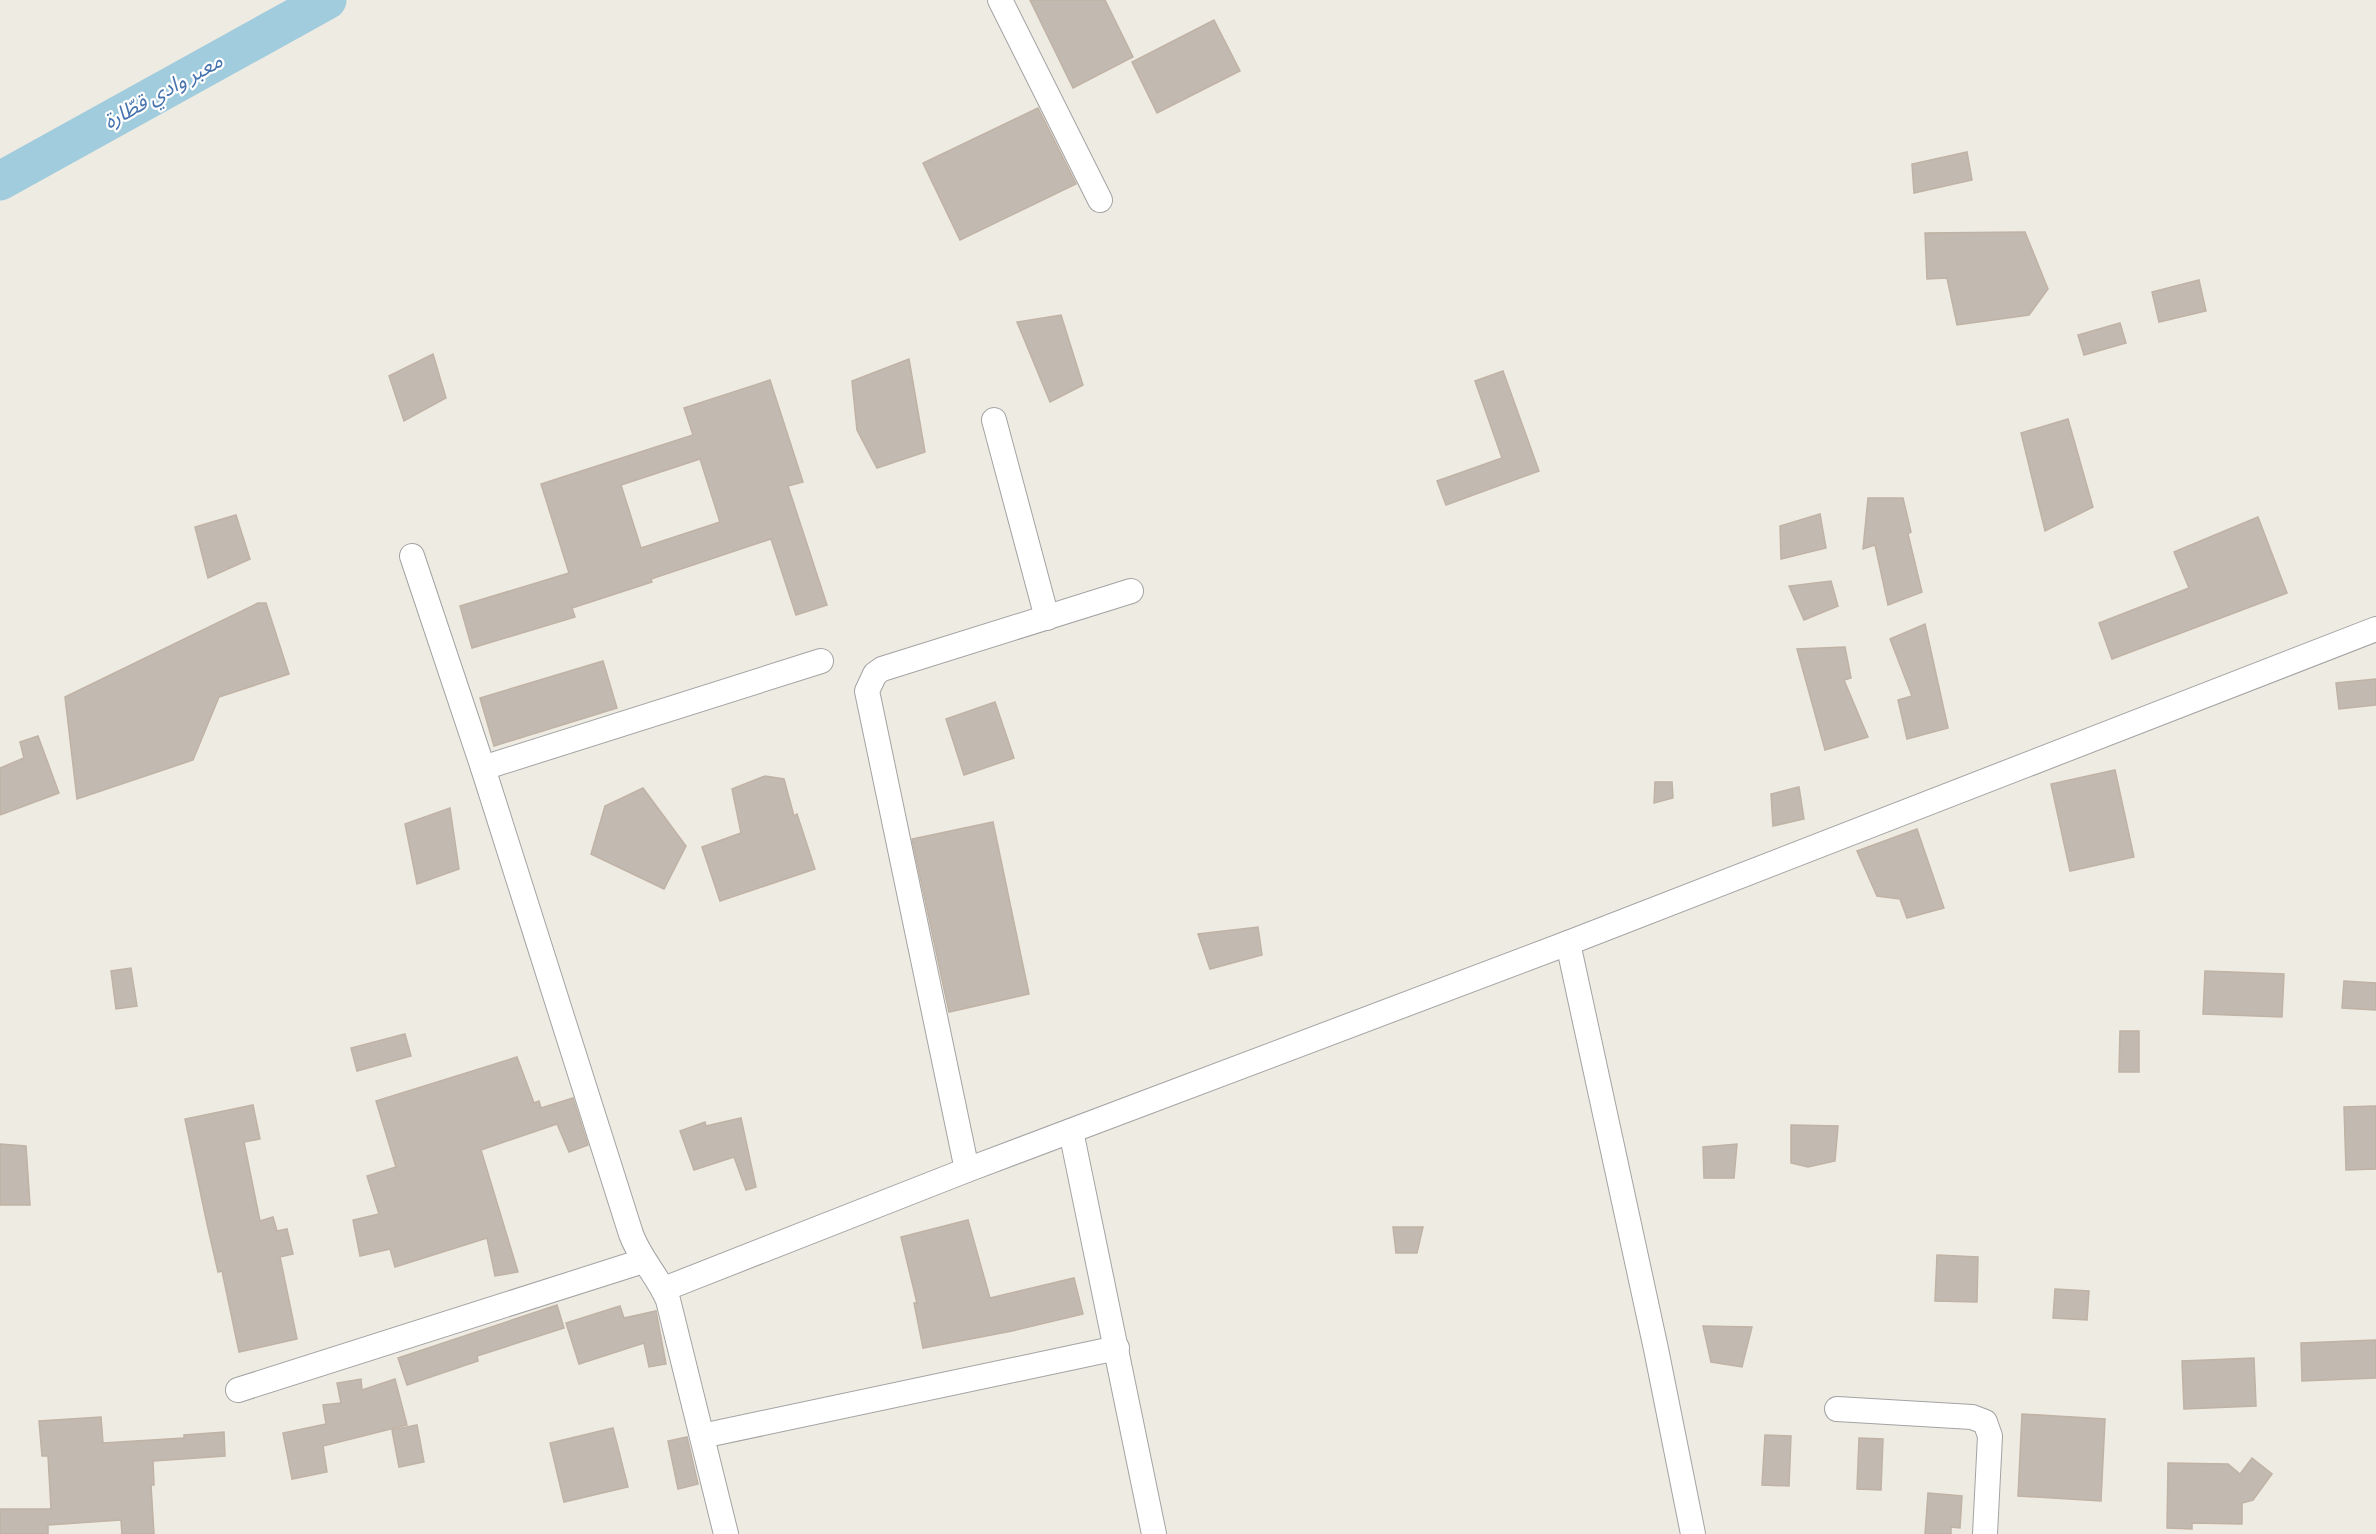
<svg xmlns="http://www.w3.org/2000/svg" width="2376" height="1534" font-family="'Source Sans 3','Noto Sans Arabic',sans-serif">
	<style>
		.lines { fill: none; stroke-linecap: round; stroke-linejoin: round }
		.river { stroke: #a1ccdd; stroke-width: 39 }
		.building { fill: #c2bab1; stroke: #c0b2a4; stroke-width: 1.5; fill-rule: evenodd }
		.minor-casing { stroke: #a3a3a3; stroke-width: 26 }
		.minor { stroke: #fff; stroke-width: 24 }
		.labels { text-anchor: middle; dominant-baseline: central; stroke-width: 4.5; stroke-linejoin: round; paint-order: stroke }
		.water-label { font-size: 21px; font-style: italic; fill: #4774ae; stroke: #fff }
	</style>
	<rect width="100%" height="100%" fill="#eeebe2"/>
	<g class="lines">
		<path class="river" d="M0 181 327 0"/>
	</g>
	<g class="building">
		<path d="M1030 0H1105L1133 57 1073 88Z"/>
		<path d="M1214 20 1240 71 1157 113 1132 62Z"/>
		<path d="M1038 108 1076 184 960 240 923 163Z"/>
		<path d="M1967 152 1972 180 1914 193 1912 164Z"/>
		<path d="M2025 232 2048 289 2029 315 1957 325 1947 278 1927 279 1925 233Z"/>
		<path d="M2199 280 2206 311 2159 322 2152 292Z"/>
		<path d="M1061 315 1083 385 1050 402 1017 322Z"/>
		<path d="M2120 323 2126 343 2084 355 2078 335Z"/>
		<path d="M433 354 446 398 404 421 389 376Z"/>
		<path d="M909 359 925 452 877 468 857 430 852 381Z"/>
		<path d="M1503 371 1539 471 1446 505 1437 481 1502 458 1475 381Z"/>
		<path d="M770 380 803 482 788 486 827 605 796 615 771 539 651 579 652 582 572 608 575 617 472 648 460 606 569 573 541 484 693 435 684 408ZM700 459 720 522 641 548 621 485Z"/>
		<path d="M2068 419 2093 507 2045 531 2021 433Z"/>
		<path d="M1868 498H1903L1911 532 1908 534 1922 592 1888 605 1875 545 1863 549Z"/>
		<path d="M1820 514 1826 548 1781 559 1780 526Z"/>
		<path d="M236 515 250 559 208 578 195 527Z"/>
		<path d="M2258 517 2287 593 2112 659 2099 623 2189 588 2174 552Z"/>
		<path d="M1831 581 1838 606 1804 620 1789 586Z"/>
		<path d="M258 603H266L289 674 219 697 193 760 77 799 65 697Z"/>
		<path d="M1925 624 1948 728 1907 739 1898 700 1912 696 1890 639Z"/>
		<path d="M1845 647 1851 678 1844 680 1868 737 1825 750 1797 649Z"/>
		<path d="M603 661 617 708 494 746 480 698Z"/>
		<path d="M2376 679V705L2339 709 2336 683Z"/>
		<path d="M995 702 1014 758 964 775 946 719Z"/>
		<path d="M38 736 59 793 0 815V768L24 758 20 742Z"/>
		<path d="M2115 770 2134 857 2070 871 2051 784Z"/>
		<path d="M765 776 784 779 794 816 797 814 815 869 720 901 702 847 741 833 732 789Z"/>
		<path d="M1655 782H1672L1673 798 1654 803Z"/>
		<path d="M1799 787 1804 819 1773 826 1771 794Z"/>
		<path d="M643 788 686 846 664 889 591 854 605 806Z"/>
		<path d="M450 808 459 869 417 884 405 824Z"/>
		<path d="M993 822 1029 994 949 1012 912 839Z"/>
		<path d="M1917 829 1944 908 1907 918 1900 899 1877 896 1857 851Z"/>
		<path d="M1258 927 1262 955 1210 969 1198 934Z"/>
		<path d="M131 968 137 1006 116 1009 111 971Z"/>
		<path d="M2205 971 2284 974 2282 1017 2203 1014Z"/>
		<path d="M2344 981 2376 983V1010L2342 1008Z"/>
		<path d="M2120 1031H2139V1072H2119Z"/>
		<path d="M405 1034 411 1056 357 1071 351 1048Z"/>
		<path d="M517 1057 534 1103 539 1101 541 1108 573 1098 588 1145 569 1152 557 1124 481 1150 518 1272 495 1276 487 1238 395 1267 390 1249 360 1256 353 1220 379 1214 367 1176 396 1167 376 1101Z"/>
		<path d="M253 1105 260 1139 244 1142 260 1221 273 1217 277 1231 287 1229 293 1254 280 1257 297 1339 239 1352 222 1271 218 1272 207 1224 185 1119Z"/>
		<path d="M2376 1106V1169L2346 1170 2344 1107Z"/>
		<path d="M741 1118 756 1187 746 1190 734 1157 694 1170 680 1131 705 1122 706 1126Z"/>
		<path d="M1791 1125 1838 1126 1835 1161 1808 1167 1791 1163Z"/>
		<path d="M0 1144 26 1146 30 1205H0Z"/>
		<path d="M1737 1144 1734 1178H1704L1703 1147Z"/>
		<path d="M968 1220 990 1298 1074 1278 1083 1314 1012 1331 923 1348 914 1303H917L901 1237Z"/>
		<path d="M1393 1227H1423L1417 1253H1396Z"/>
		<path d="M1937 1255 1978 1257 1977 1302 1935 1301Z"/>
		<path d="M2055 1289 2089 1291 2087 1320 2053 1318Z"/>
		<path d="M557 1305 564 1328 477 1356 478 1361 407 1385 398 1358Z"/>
		<path d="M620 1306 624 1318 656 1311 666 1364 649 1367 644 1343 579 1364 566 1323Z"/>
		<path d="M1703 1326 1752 1327 1742 1367 1711 1362Z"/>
		<path d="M2376 1340V1378L2302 1381 2301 1343Z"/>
		<path d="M2254 1358 2256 1406 2184 1409 2182 1361Z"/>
		<path d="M361 1379 362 1390 395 1379 407 1425 323 1446 327 1472 292 1479 283 1433 326 1424 323 1405 341 1403 337 1383Z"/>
		<path d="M2022 1414 2105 1419 2101 1501 2018 1496Z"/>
		<path d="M101 1417 103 1443 184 1438V1435L224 1432 225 1456 153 1461 154 1485H151L154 1534H122L121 1520 48 1525V1534H0V1509H51L48 1456H42L39 1421Z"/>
		<path d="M417 1425 424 1462 399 1467 392 1430Z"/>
		<path d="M613 1428 628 1487 564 1502 550 1443Z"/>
		<path d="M1765 1435 1791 1436 1789 1486 1762 1485Z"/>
		<path d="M687 1437 698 1484 678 1489 668 1441Z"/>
		<path d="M1859 1438 1883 1439 1881 1490 1857 1489Z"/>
		<path d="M2252 1458 2272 1474 2253 1500 2242 1503V1524L2192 1523V1529L2167 1528 2168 1463 2228 1464 2240 1474Z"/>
		<path d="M1928 1493 1962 1496 1960 1528 1951 1527V1534H1925Z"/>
	</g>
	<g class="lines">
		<defs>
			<g id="minor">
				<path d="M1000 0 1100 200"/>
				<path d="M994 420 1047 618"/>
				<path d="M412 556 483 768 631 1234C640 1259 658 1276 668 1300L726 1534"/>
				<path d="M483 768 821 661"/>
				<path d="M1568 943 1656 1349 1693 1534"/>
				<path d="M1071 1131 1154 1534"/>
				<path d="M967 1170 867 691 875 674 882 669 1131 591"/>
				<path d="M664 1289 967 1170 1568 943 2376 629"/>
				<path d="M238 1390 643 1261"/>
				<path d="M1837 1409 1972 1417 1985 1422 1990 1436 1985 1534"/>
				<path d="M702 1436 1117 1348"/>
			</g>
		</defs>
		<use href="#minor" class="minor-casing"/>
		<use href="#minor" class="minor"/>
	</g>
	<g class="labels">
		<g class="water-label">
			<text transform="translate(163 91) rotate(-29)">معبر وادي قطّارة</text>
		</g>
	</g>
</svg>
